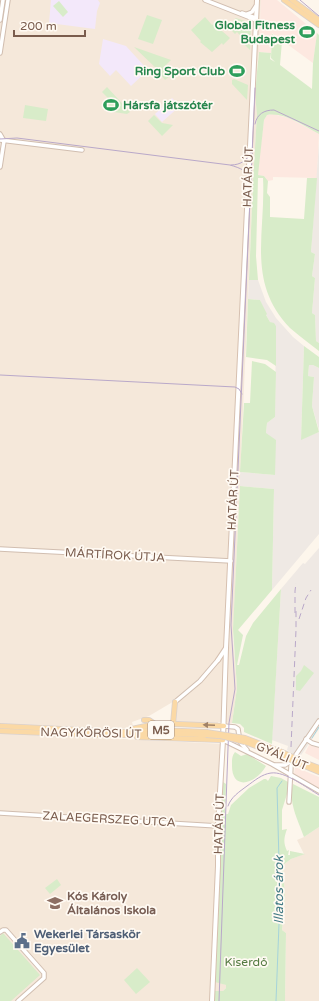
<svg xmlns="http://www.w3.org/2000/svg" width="319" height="1001" font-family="'Varela Round',sans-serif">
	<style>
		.residential { fill: #f5e8da }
		.commercial { fill: #fde8e0 }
		.industrial { fill: #efe9e4 }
		.education { fill: #f3e8fa }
		.green { fill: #d8ecc9 }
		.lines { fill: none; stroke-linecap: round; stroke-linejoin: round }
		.stream { stroke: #a5d3da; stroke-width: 1 }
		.tertiary-casing { stroke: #d1beb0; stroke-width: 5.5 }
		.secondary-casing { stroke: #d6c0b0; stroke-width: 6 }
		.primary-casing { stroke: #dad1cd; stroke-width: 6 }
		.tertiary { stroke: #fff; stroke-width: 3.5 }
		.secondary { stroke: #fff; stroke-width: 4 }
		.primary { stroke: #fbd9a5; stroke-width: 4.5 }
		.tram { stroke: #b9a8c9; stroke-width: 1 }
		.rail { stroke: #b9a8c9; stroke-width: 1; stroke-dasharray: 6 4; stroke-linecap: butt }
		.primary-bridge-casing { stroke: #dad1cd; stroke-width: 6; stroke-linecap: butt }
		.primary-bridge { stroke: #fbd9a5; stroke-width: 4.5 }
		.oneway { fill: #a18267 }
		.labels { text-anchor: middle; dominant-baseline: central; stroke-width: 3.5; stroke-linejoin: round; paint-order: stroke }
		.shield { fill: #fffaf3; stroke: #a28b7f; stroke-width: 1 }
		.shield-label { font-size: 11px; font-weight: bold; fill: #7a5c4d }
		.leisure-label { font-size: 12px; font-weight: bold; fill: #27864d; stroke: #fffaf3; text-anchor: end }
		.street-label { font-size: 12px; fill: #7a5c4d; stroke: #fffaf3 }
		.education-label { font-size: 12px; font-weight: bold; fill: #785e54; stroke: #fffaf3; text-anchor: start }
		.service-label { font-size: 12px; font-weight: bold; fill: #4e5e75; stroke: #fffaf3; text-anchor: start }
		.park-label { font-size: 12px; fill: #537a41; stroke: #fffaf3 }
		.water-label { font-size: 13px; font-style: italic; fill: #437c86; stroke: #fffaf3 }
	</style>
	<rect width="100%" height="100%" fill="#fdf6ec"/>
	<g class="residential">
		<path d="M0 0H261L259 52 256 75V103L257 114 253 181 233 638 237 688 232 723 218 722V724L176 722V700L149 716 132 722 133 726 116 730 0 724Z"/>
		<path d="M0 733 225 744 215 981 226 985V988L223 991H215V1001H0Z"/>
		<path d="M319 827V1001H285L286 933 282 930 285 898 283 865 291 859 304 854 297 840 304 837Z"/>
	</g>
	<g class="commercial">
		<path d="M261 0H277L317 33 313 63 272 33 271 53 259 52Z"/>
		<path d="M273 114 289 118 319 134 317 178 273 177V180L268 181 264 176 257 175 264 120 267 115Z"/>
		<path d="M309 745 319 748V760L305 753Z"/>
		<path d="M295 767 319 777V788L296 776 294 774Z"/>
	</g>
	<g class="industrial">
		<path d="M319 143V343L316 341 315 315 312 313 315 278 312 276 315 254 311 252Z"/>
		<path d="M249 280H258L266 302 276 318 293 337 304 346 301 439 319 432V534L272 590 274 489 240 486V472L275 475 266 434 267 423 275 417 276 326 270 322 266 315 260 300 248 299Z"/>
		<path d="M309 365H313L319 368V430L312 406 314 377 308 376Z"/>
		<path d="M319 548V729L299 758 287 750 288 746 272 740 281 589 303 563 305 564Z"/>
	</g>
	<g class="education">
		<path d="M51 0H98L100 3 97 11 95 29 49 23Z"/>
		<path d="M103 39 126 46 148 70 131 86 116 70 110 76 99 64Z"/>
		<path d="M172 98 180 106 162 122 155 114Z"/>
	</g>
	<g class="green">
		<path d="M59 1 68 12 63 17 53 6Z"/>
		<path d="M147 15 162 20 153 44 138 39Z"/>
		<path d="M205 17 212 25 214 24 230 38 223 45 222 43 212 52 200 42 201 41 191 30Z"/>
		<path d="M236 18 251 23 250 50 243 43 245 41 237 32 235 34 227 26Z"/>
		<path d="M317 33 319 35V134C303 126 285 112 267 115L264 120 258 175 264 176 268 181 267 193 270 197V217L304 219 307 178H317L311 252 315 254 312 276 315 278 312 313 315 315 316 341 319 343V351C309 343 299 336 290 328 246 282 266 233 263 178H258L256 256 258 280H249L253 181 257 114C254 93 257 73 259 52L271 53 270 59 275 62 271 58 272 34 282 41 280 65 312 89 313 63Z"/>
		<path d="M134 47 171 60 163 68 170 76 165 80 158 71V70Z"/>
		<path d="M234 79 248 85 247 100 232 84V80Z"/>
		<path d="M107 87 130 112 127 114 114 112 105 103 109 99 102 92Z"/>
		<path d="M25 105 48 109 46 121 23 118Z"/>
		<path d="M154 115 162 123 173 125 162 136 148 121Z"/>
		<path d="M248 299 260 300 267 314 266 315 270 322 274 323 276 326V366L267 360 246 357Z"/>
		<path d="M304 346 319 357V368L313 365H309L308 376 314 377 312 406 319 432 301 440Z"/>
		<path d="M252 361 265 364 276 372 275 417 267 423 266 433 276 440 275 475 240 472 244 403H250Z"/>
		<path d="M240 486 274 489 272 590 238 630 243 635 237 665H239L246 636 253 623 281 589 272 744 244 732V728L240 724 232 723 237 688 233 629Z"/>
		<path d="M304 665 314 673 300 691 296 690V676L301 671Z"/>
		<path d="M235 752 241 756 247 754 266 766C257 783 231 793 232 764 232 759 232 756 235 752Z"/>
		<path d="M271 776 281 778 288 782 287 794 282 810V830L287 829C284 838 283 842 287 851L289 850 288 855H290V851L305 854 291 859 283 865 285 898 282 930 286 933 285 1001H215V991H223L226 988V985L215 982 223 782 226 784 225 814H228L231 805 249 788 264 779H266L268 781Z"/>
		<path d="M293 784 319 797V827L304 837C298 820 288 802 293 784Z"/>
		<path d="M57 879 61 885 50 894 45 888Z"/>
		<path d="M3 933 40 975 11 1001H0V936Z"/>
		<path d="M137 968 150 982 136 994 124 980Z"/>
	</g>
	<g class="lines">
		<g class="stream">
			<path d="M312 738 319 727"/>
			<path d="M276 1001 280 898 277 788 282 781"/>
		</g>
		<defs>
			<g id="tertiary">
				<path d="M205 0 256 20"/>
				<path d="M242 13 256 18"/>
				<path d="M247 14 252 12 256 6"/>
				<path d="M0 20 3 0"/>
				<path d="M0 53 8 0"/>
				<path d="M0 134 4 141"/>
				<path d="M0 140 82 150"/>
				<path d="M0 167 4 141"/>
				<path d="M0 549 231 561"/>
				<path d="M175 702 200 681 218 660"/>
				<path d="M224 726 235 727 238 729 240 742 247 750"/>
				<path d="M306 739 312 743 319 745"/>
				<path d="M223 740 272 764 319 791"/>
				<path d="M275 765H285L293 760"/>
				<path d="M289 802 291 766 293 759 319 721"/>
				<path d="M0 813 218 826"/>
				<path d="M0 932 3 930H6L44 973V978L18 1001"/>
			</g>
			<g id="secondary">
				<path d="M218 660 226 648"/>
				<path d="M212 1001 218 866V826L223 740 226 648 257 0"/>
			</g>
			<g id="primary">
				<path d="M284 0 319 25"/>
				<path d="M292 0 319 20"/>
				<path d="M144 720H149L155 724"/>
				<path d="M173 724 175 702"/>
				<path d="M0 726 121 732 157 730 206 732"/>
				<path d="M132 729 155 724H176L224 726"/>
				<path d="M0 731 97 735H129L159 733 206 735"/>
				<path d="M137 737 223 740"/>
				<path d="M245 738 282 752"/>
				<path d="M245 742 280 755"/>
				<path d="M301 761 319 768"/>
				<path d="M300 764 319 772"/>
			</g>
		</defs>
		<use href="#tertiary" class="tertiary-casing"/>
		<use href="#secondary" class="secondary-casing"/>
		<use href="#primary" class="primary-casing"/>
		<use href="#tertiary" class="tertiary"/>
		<use href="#secondary" class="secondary"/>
		<use href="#primary" class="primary"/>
		<g class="tram">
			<path d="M300 0 319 16"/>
			<path d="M255 124C257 114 264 110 274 110L319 131"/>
			<path d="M0 139 17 138 230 165C240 168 249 171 252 181"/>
			<path d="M231 165C241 165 248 160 252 150"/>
			<path d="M0 375 235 387 239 389 242 394"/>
			<path d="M228 806C231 797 239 792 247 786 254 781 262 774 271 773 285 771 307 788 319 795"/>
			<path d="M219 1001 228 748 229 723 235 689 231 625 255 88"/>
		</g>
		<g class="rail">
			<path d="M295 613V591L296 583"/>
			<path d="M299 619 306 598 311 590"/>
			<path d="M291 747 296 630V609"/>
		</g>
		<defs>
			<g id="primary-bridge">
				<path d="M206 732 245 738"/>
				<path d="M206 735 221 736 245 742"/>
				<path d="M282 752 301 761"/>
				<path d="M280 755 300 764"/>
			</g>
		</defs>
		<use href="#primary-bridge" class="primary-bridge-casing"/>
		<use href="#primary-bridge" class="primary-bridge"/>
	</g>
	<defs><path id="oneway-solid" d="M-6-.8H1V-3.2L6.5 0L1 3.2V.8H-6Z"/></defs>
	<use class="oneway" href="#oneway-solid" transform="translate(209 725) rotate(-178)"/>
	<defs>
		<symbol id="stadium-bare" viewBox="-9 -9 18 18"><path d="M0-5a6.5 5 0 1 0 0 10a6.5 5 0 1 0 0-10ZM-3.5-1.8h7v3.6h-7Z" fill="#2e9e5b" stroke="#fffaf3" stroke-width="2.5" paint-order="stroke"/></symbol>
		<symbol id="school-bare" viewBox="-9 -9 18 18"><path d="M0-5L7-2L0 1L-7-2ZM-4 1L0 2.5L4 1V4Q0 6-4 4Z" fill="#8d6e63" stroke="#fffaf3" stroke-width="2.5" paint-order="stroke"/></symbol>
		<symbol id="civic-bare" viewBox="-9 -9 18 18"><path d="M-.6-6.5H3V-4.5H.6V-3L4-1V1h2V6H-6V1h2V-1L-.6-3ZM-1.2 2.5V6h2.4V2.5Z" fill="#5c6f8a" stroke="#fffaf3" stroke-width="2.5" paint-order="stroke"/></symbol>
	</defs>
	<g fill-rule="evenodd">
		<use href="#stadium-bare" x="296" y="21" width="22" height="22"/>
		<use href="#stadium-bare" x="226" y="60" width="22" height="22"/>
		<use href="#stadium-bare" x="100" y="94" width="22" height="22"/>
		<use href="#school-bare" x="44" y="892" width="22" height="22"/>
		<use href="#civic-bare" x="11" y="930" width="22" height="22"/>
	</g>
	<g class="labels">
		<rect class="shield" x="148" y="721" width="26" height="18" rx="3"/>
		<g class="shield-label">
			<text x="161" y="730">M5</text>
		</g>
		<g class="leisure-label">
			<text x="295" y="25">Global Fitness<tspan x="295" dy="14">Budapest</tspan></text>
			<text x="225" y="71">Ring Sport Club</text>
			<text x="123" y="105" text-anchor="start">Hársfa játszótér</text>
		</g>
		<g class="street-label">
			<text transform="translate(248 177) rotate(-88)">HATÁR ÚT</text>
			<text transform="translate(233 500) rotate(-87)">HATÁR ÚT</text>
			<text transform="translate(115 555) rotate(3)">MÁRTÍROK ÚTJA</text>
			<text transform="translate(91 733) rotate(1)">NAGYKŐRÖSI ÚT</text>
			<text transform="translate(282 756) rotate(23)">GYÁLI ÚT</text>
			<text transform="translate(109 819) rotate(3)">ZALAEGERSZEG UTCA</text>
			<text transform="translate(219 824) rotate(-88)">HATÁR ÚT</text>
		</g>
		<g class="education-label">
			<text x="67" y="896">Kós Károly<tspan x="67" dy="14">Általános Iskola</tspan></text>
		</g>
		<g class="service-label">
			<text x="34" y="934">Wekerlei Társaskör<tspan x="34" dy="14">Egyesület</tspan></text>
		</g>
		<g class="park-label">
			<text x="246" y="962">Kiserdő</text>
		</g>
		<g class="water-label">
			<text transform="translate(279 890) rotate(-90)">Illatos-árok</text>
		</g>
	</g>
	<path d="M14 30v6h71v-6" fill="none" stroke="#7a5c4d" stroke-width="2"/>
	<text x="20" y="30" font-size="12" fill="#7a5c4d" stroke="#fffaf3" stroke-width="3" paint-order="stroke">200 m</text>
</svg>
